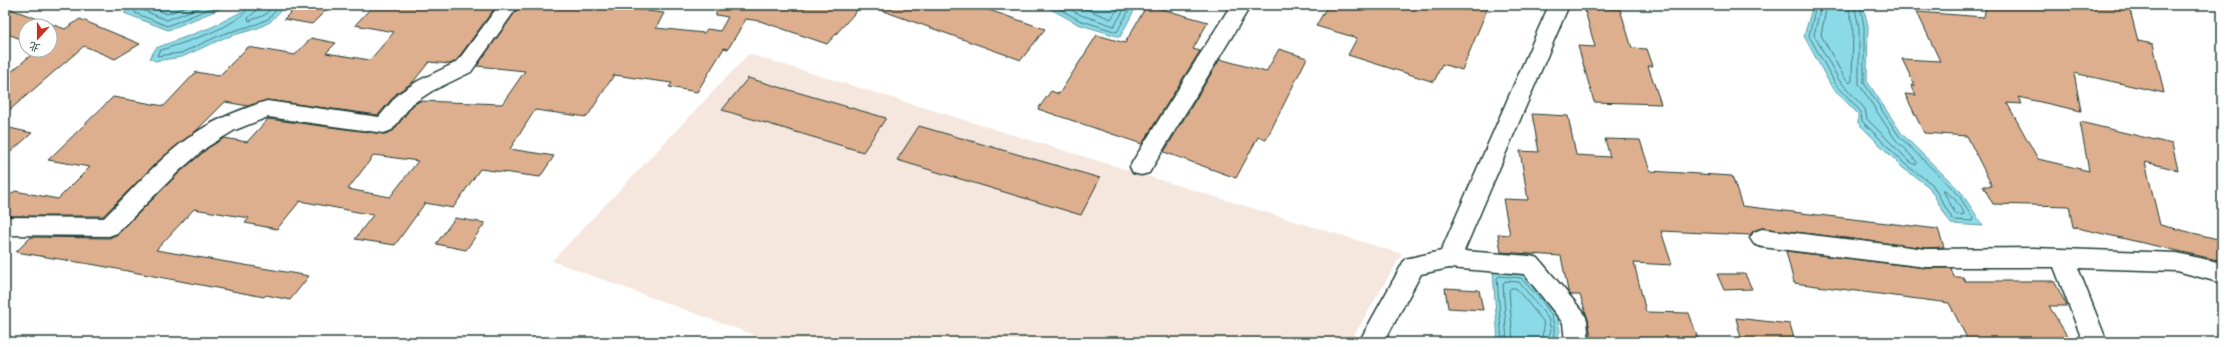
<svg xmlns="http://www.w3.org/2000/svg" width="2227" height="347" font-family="Kalam,'LXGW WenKai TC',sans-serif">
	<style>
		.built { fill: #f5e7dd }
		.water { fill: #8bdae8; stroke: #609ba0 }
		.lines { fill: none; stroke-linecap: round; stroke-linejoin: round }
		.shore { stroke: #4a7c7c; stroke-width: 1 }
		.building { fill: #ddaf8e; stroke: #1f3d34; fill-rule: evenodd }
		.minor-casing { stroke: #1f3d34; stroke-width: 3 }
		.minor { fill: #fff; fill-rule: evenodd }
	</style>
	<rect width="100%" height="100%" fill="#fff"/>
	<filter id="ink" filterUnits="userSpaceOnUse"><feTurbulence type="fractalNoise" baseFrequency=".025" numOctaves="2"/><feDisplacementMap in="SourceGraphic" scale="8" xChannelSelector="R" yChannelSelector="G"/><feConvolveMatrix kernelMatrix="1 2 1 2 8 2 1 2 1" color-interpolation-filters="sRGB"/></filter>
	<g filter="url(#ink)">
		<path class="built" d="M749 54 1402 254 1350 342H773L552 261Z"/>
		<g class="water">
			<path d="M136 5H225L220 9 168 30 124 13Z"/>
			<path d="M249 5H286L270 22 258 28 224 38 182 57 155 61 150 58 156 48 212 27 243 11Z"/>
			<path d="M1048 5H1137L1120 37 1078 24 1045 6Z"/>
			<path d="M1813 5H1863L1868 26 1867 81 1902 134 1961 192 1983 226 1951 224 1929 187 1903 168 1858 123V114L1831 86 1804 36Z"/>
			<path d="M1493 272 1523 273 1557 314 1560 331 1555 342H1498Z"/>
		</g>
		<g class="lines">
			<g class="shore">
				<path d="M136 5 135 13 167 26 219 5"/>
				<path d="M141 5 142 10 167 20 206 5"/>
				<path d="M147 5 167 14 190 5"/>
				<path d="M251 5C238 28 184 42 159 51L157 56 181 53 223 34 257 24 268 19 281 5"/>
				<path d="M256 5 255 12 248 18 249 21 265 15 274 5"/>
				<path d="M1052 5 1079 20 1117 32 1132 5"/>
				<path d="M1062 5 1081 15 1114 26 1127 5"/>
				<path d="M1075 5 1111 19 1120 5"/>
				<path d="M1816 5 1809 36 1835 83 1861 112 1862 121 1906 165 1932 184 1953 220 1972 221 1973 218 1958 194 1899 136 1864 83V26L1860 5"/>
				<path d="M1821 5 1814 35 1839 80 1865 109 1867 119 1909 161 1916 165 1917 162 1895 139 1859 84V27L1854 5"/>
				<path d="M1827 5 1821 35 1844 77 1850 83 1852 81 1853 27 1848 5"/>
				<path d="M1943 190 1954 198 1964 213 1963 215 1956 214Z"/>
				<path d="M1502 342 1497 278 1499 276 1521 278C1537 297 1562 315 1552 342"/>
				<path d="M1507 342 1503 284 1505 281 1519 282 1548 318 1551 330 1547 342"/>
				<path d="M1513 342 1509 290 1511 288H1516L1543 321 1544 329 1540 342"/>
			</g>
		</g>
		<g class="building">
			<path d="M298 5 326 10 312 24 284 19Z"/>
			<path d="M374 5H497L456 61 450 64 429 62 413 82 397 93 378 115 267 100 248 106 225 102 197 130 156 163 103 216H5V200L15 191 58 199 90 167 48 160 113 97 164 106 196 72 219 76 248 47 295 55 311 38 336 43 326 53 370 60 394 32 355 25Z"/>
			<path d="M520 5H650L646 11 664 13 656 28 704 33 707 29 720 31 728 17 716 15V5H862L827 44 760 21 746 19 728 49 724 48 697 92 669 87 672 83 614 75 587 117 535 110 510 149 554 156 540 177 480 169 453 208 425 203 395 245 355 239 373 215 300 201 277 229 245 223 249 218 194 209 156 250 309 276 290 300 266 295 264 297 96 265 16 252 31 237 109 238 118 234 180 172 208 148 224 138 247 142 268 119 384 134 393 131 413 105 420 101 502 104 525 71 477 66ZM374 155 418 161 390 197 348 189Z"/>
			<path d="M875 5H974L1045 29 1021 60 875 8Z"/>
			<path d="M1147 5 1208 22 1193 49 1200 51 1142 144 1038 109 1051 91 1059 94 1097 35 1125 43Z"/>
			<path d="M1328 5H1489L1462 70 1442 64 1434 82 1348 55 1357 38 1316 26Z"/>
			<path d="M1986 5 2129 6 2138 41 2153 44 2164 93 2074 73 2081 111 2018 97 2022 104 2007 103 2038 159 2089 171 2080 122 2172 144 2178 170 2145 162 2160 225 2222 240V261L2073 227 2069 206 1993 204 1983 186H1992L1967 136 1924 133 1905 94 1916 95 1911 85 1915 86 1902 59 1940 61 1917 12 1984 17Z"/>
			<path d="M5 7 65 29 80 19 140 44 115 59 84 46 5 114V77L37 50H50V26H26V41L5 33Z"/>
			<path d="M1584 7 1620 9 1632 48 1647 49 1653 66H1648L1661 104 1594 102 1578 46 1595 47Z"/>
			<path d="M1279 49 1307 58 1266 140 1258 137 1236 178 1164 152 1220 59 1266 72Z"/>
			<path d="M748 78 886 118 863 152 722 110Z"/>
			<path d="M1532 114 1568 116 1576 155 1610 157 1605 139 1640 140 1650 171 1732 176 1742 206 1938 229 1944 247 1926 248 1762 228 1753 231 1750 235 1661 231 1672 265 1634 263 1646 312 1689 313 1699 342H1592L1588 319 1580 295H1571L1568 291 1561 256 1501 252 1498 234 1510 235 1503 199 1528 200 1520 151 1539 152Z"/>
			<path d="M919 126 1100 178 1081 215 897 160Z"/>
			<path d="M5 127 32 133 5 157Z"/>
			<path d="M455 218 485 223 466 250 436 244Z"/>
			<path d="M1786 251 1926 268H1951L1954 277H1963L1965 281H2054L2067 306H2049L2071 342H1969L1949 303 1794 283Z"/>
			<path d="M1717 274H1745L1752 289 1724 290Z"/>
			<path d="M1445 288 1479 290 1483 310 1448 308Z"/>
			<path d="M1736 318 1790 324 1795 342H1742Z"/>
		</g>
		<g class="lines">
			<defs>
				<g id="minor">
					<path d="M499 5H519L471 72 432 91 412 104 392 130 384 133 268 117 235 130 207 147 179 171 117 233 109 236 5 235V217L104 218C132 190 159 158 191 136 213 120 241 109 267 101L379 117 398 94 418 81 457 62Z"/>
					<path d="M1231 5H1251L1149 173 1141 175 1133 173 1130 167 1133 161Z"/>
					<path d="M1549 5H1569L1464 251 1530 256 1538 258 1584 313 1587 320 1589 342H1565L1563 323 1524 274 1449 268 1421 274 1384 342H1359L1405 259 1441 251Z"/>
					<path d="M1762 229 1926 249 2033 248 2177 253 2222 263V283L2177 271 2078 268 2107 342H2083L2054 267H1926L1762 247 1754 244 1750 238 1754 232Z"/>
				</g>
			</defs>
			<use href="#minor" class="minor-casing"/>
			<use href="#minor" class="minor"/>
		</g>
	</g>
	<rect width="2227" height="347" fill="none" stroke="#fff" stroke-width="20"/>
	<rect x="10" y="10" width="2207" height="327" fill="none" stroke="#1f3d34" stroke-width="1.5" filter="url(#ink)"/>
	<g transform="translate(38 38) rotate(201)"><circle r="19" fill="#ffffff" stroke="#a5b1ae"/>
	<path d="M0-3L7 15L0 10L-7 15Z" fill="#c8321e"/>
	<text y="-6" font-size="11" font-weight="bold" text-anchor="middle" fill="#1f3d34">北</text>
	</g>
</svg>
